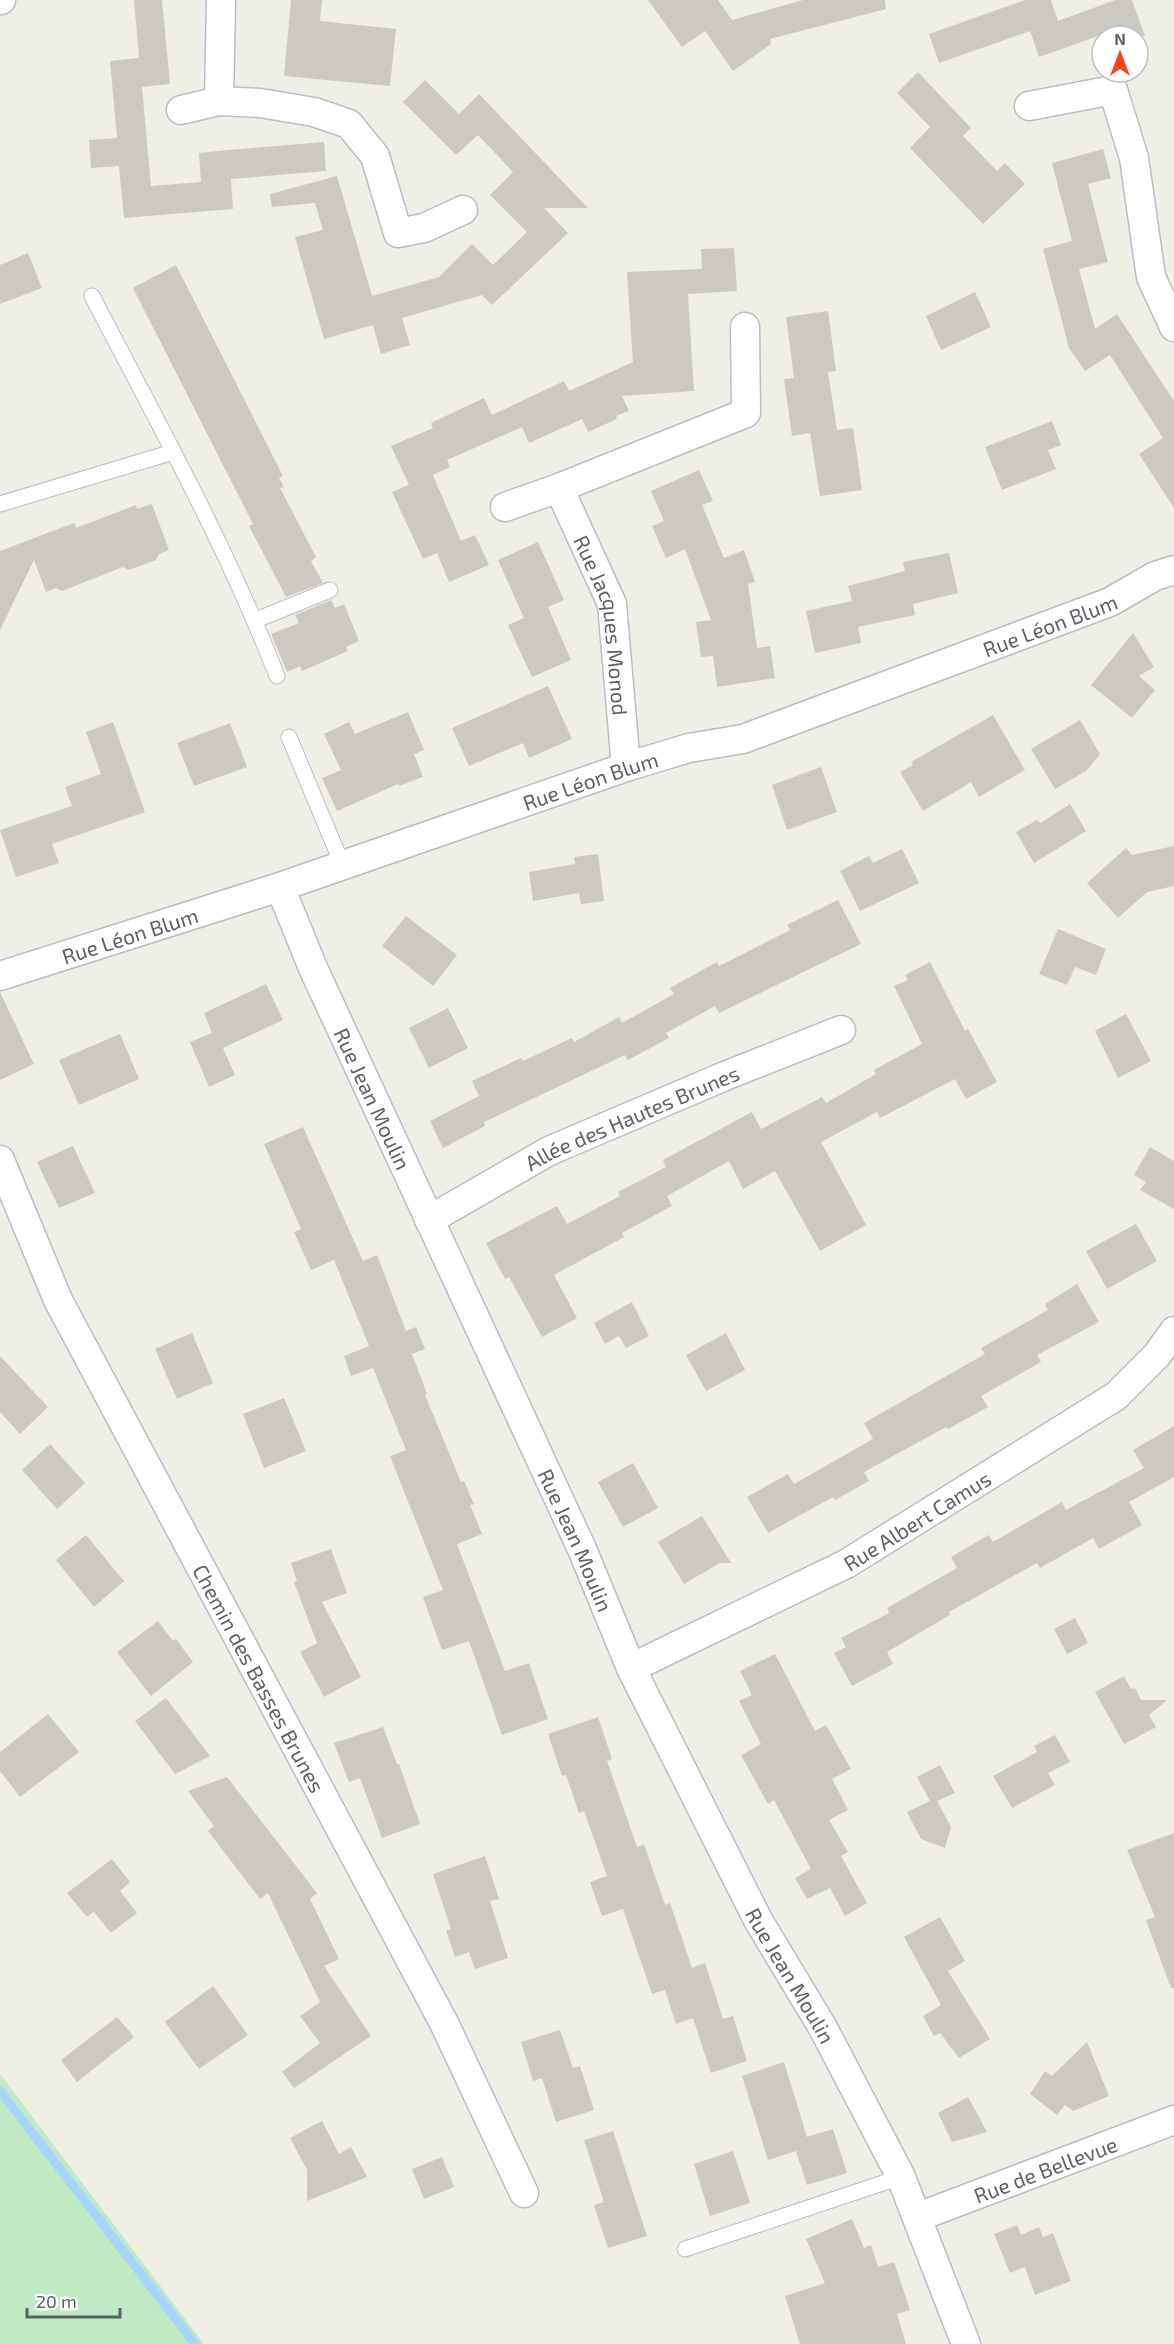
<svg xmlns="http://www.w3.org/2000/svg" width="1174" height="2344" font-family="'Exo 2',sans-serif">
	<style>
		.green { fill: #c0eac3 }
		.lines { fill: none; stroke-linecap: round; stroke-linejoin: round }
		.stream { stroke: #a7d3ff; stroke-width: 9 }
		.building { fill: #ccc9c2 }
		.lane-casing { stroke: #babdc2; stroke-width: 17 }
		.street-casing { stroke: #babdc2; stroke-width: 31 }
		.lane { stroke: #fff; stroke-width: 15 }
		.street { stroke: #fff; stroke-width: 28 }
		.labels { text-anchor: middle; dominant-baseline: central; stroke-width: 6; stroke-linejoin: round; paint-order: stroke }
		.street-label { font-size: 21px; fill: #5d6167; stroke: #fff }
	</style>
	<rect width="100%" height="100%" fill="#f0efe5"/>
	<path class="green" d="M0 2074 204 2344H0Z"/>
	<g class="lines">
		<path class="stream" d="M0 2091 195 2344"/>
	</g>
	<g class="building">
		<path d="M134 0H162L170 84 142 87 151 186 201 182 199 153 228 150 324 142 326 171 231 179 233 209 124 218 119 166 91 168 89 140 117 138 110 61 139 58Z"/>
		<path d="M291 0H322L320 21 396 29 390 86 284 76Z"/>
		<path d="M648 0H718L732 20 803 0H885L886 9 770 39 771 44 733 71 705 31 682 47Z"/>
		<path d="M1025 0H1051L1058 21 1115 0H1132L1145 36H1098L1039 57 1030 31 939 63 929 34Z"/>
		<path d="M918 72 971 128 963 136 997 171 1005 163 1025 184 983 224 910 148 930 127 897 93Z"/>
		<path d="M425 80 459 114 479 94 588 208H544L568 233 492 305 482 295 402 318 410 345 381 354 373 325 324 339 295 237 323 230 315 203 272 207 270 194 337 176 372 296 439 277 472 244 493 265 527 232 490 195 513 172 478 135 456 155 403 102Z"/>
		<path d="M1103 149 1111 178 1088 184 1108 262 1079 269 1095 329 1117 314 1174 401V508L1139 454 1163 438 1110 355 1085 371 1069 348 1043 249 1072 241 1052 163Z"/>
		<path d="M734 248 737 291 688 294 694 391 622 396 629 411 616 416 617 419 588 432 582 419 529 443 522 427 447 460 450 467 433 475 461 541 475 535 489 565 449 582 437 553 423 559 392 492 409 485 391 446 433 428 431 423 484 398 492 415 564 381 569 391 633 362 627 272 702 269 701 249Z"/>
		<path d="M28 253 42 288 0 304V265Z"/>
		<path d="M176 265 283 476 279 478 284 487 280 488 316 557 311 561 323 583 286 597 249 526 253 524 133 288Z"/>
		<path d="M975 292 991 327 941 350 926 316Z"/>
		<path d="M828 311 836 371 828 372 837 430 853 428 862 490 820 496 810 433 792 436 784 379 794 378 786 317Z"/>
		<path d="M1052 421 1061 445 1048 450 1056 469 1002 490 985 447Z"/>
		<path d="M699 470 713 501 702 505 724 558 744 550 755 582 748 584 757 648 770 646 775 678 717 687 713 656 701 657 696 622 711 620 685 549 666 558 652 526 664 521 651 491Z"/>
		<path d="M152 504 169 550 159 554 156 560 129 570 123 567 62 591 56 588 46 592 34 560 0 630V551L74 523 76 528 136 505 137 509Z"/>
		<path d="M538 542 564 600 548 607 571 660 532 677 508 625 524 618 498 560Z"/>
		<path d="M949 553 958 593 913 604 915 615 858 627 861 643 815 653 806 611 852 601 848 586 905 571 903 562Z"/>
		<path d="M331 600 335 608 344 604 359 641 346 647 348 651 302 671 300 666 287 672 271 634 299 623 295 615Z"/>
		<path d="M1133 633 1154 667 1139 676 1155 690 1132 718 1091 685Z"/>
		<path d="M548 686 572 739 529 758 523 743 469 766 452 728Z"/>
		<path d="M408 712 424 750 414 754 423 777 399 786 398 784 337 811 322 778 341 770 324 734 349 722 355 734Z"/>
		<path d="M993 715 1025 770 979 797 971 782 923 811 900 772 913 765 911 762Z"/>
		<path d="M1080 720 1100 754 1086 771 1055 789 1031 749Z"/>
		<path d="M113 722 145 812 52 844 59 863 16 877 0 830 72 806 65 787 101 774 86 732Z"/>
		<path d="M230 723 247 767 194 786 177 743Z"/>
		<path d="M821 767 837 812 787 830 772 785Z"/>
		<path d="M1070 804 1086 831 1034 863 1016 832 1037 820 1040 823Z"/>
		<path d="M1174 846V886L1147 892 1118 918 1087 883 1126 848 1132 855Z"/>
		<path d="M902 849 919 883 860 911 840 871 869 856 873 863Z"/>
		<path d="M598 854 604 901 581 904 579 893 533 901 529 872 575 864 574 857Z"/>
		<path d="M838 900 861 944 719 1013 715 1006 666 1033 669 1038 628 1060 625 1055 484 1122 485 1126 443 1148 430 1121 479 1096 472 1081 521 1058 523 1061 572 1038 574 1042 619 1017 622 1023 674 994 670 988 717 962 719 966 790 930 787 925Z"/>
		<path d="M406 916 457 955 433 986 382 946Z"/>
		<path d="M1058 929 1106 949 1096 975 1075 967 1067 985 1039 974Z"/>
		<path d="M930 962 965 1031 968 1029 997 1082 966 1099 955 1079 880 1118 877 1112 821 1142 866 1225 820 1251 775 1171 743 1189 729 1161 667 1196 672 1206 622 1233 624 1237 554 1275 577 1318 542 1337 509 1277 505 1279 486 1243 557 1206 567 1224 620 1196 618 1192 666 1167 663 1160 752 1112 761 1129 822 1097 826 1103 876 1074 874 1070 922 1044 894 986 908 980 905 975Z"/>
		<path d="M266 984 283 1020 223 1048 235 1075 209 1087 190 1042 212 1033 204 1013Z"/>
		<path d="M0 992 34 1064 0 1080Z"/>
		<path d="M448 1008 468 1048 429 1068 409 1028Z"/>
		<path d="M1126 1014 1151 1061 1118 1078 1095 1031Z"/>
		<path d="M120 1034 139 1079 79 1105 59 1060Z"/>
		<path d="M303 1127 363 1261 377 1255 406 1331 416 1327 425 1349 412 1354 427 1394 425 1395 461 1482 464 1481 474 1504 470 1505 482 1534 457 1544 505 1671 529 1663 548 1719 502 1735 469 1641 442 1650 423 1597 443 1590 390 1456 406 1450 373 1368 351 1376 344 1356 369 1346 334 1260 311 1270 294 1232 301 1229 264 1144Z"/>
		<path d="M73 1146 95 1193 59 1208 37 1162Z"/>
		<path d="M1150 1147 1174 1161V1209L1140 1190 1146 1182 1134 1175Z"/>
		<path d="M1136 1224 1157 1261 1107 1289 1086 1251Z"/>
		<path d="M1077 1284 1099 1322 1037 1355 1041 1362 981 1396 988 1407 948 1429 946 1427 864 1472 869 1481 835 1500 833 1497 768 1533 747 1497 788 1474 794 1484 873 1439 864 1423 985 1354 981 1348 1048 1310 1045 1304Z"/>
		<path d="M632 1302 649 1336 626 1348 619 1336 605 1344 594 1323Z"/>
		<path d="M192 1333 213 1383 177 1399 155 1349Z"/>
		<path d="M726 1333 745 1370 706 1391 686 1355Z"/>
		<path d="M0 1356 48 1407 20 1434 0 1412Z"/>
		<path d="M284 1398 306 1451 264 1468 243 1414Z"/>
		<path d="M1174 1426V1477L1129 1502 1142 1525 1099 1549 1093 1538 1040 1568 1037 1563 949 1612 950 1615 887 1652 893 1664 852 1686 834 1653 846 1647 841 1638 889 1613 887 1608 957 1568 951 1557 989 1535 993 1542 1062 1502 1066 1510 1144 1468 1133 1450Z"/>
		<path d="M50 1444 85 1483 57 1509 22 1470Z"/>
		<path d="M633 1463 658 1508 623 1527 598 1482Z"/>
		<path d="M702 1516 731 1563H720L684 1584 658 1542Z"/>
		<path d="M86 1535 124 1581 94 1607 56 1560Z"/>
		<path d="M331 1549 347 1593 322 1602 361 1677 324 1697 300 1652 317 1643 294 1582 297 1581 291 1563Z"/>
		<path d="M1075 1618 1088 1643 1067 1654 1054 1629Z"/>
		<path d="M158 1621 173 1641 176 1639 193 1662 151 1696 117 1652Z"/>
		<path d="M775 1654 815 1731 826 1725 851 1769 832 1779 848 1810 829 1820 848 1852 841 1856 867 1903 845 1916 830 1888 807 1899 795 1878 811 1869 774 1800 768 1804 741 1755 761 1744 739 1701 752 1695 740 1671Z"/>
		<path d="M1124 1676 1131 1689 1135 1688 1141 1700H1167L1149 1715 1156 1727 1124 1744 1095 1692Z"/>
		<path d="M166 1698 210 1756 175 1774 135 1721Z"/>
		<path d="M48 1714 79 1752 20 1797 0 1771V1752Z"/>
		<path d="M598 1717 612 1759 607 1761 637 1847 644 1844 665 1905 670 1903 692 1968 705 1963 723 2019 733 2016 747 2061 711 2073 693 2018 676 2024 665 1990 652 1994 623 1909 602 1916 590 1882 607 1876 584 1811 579 1813 566 1775 562 1776 548 1734Z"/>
		<path d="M383 1727 397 1764H399L420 1824 382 1838 360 1778 349 1782 334 1743Z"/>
		<path d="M1055 1735 1070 1762 1048 1773 1055 1785 1012 1808 993 1776 1037 1752 1034 1746Z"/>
		<path d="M940 1765 955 1793 937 1801 951 1827 945 1848 921 1839 907 1812 930 1801 917 1777Z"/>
		<path d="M227 1777 317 1893 310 1899 339 1959 324 1966 371 2036 294 2088 282 2072 320 2043 300 2016 320 2002 268 1893 260 1899 208 1831 214 1826 188 1791Z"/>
		<path d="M1174 1833V1988H1171L1146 1920 1155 1917 1127 1850Z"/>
		<path d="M485 1856 499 1899 490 1901 508 1958 475 1969 469 1952 455 1957 446 1930 451 1929 433 1874Z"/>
		<path d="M112 1859 130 1882 120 1891 137 1913 111 1933 94 1912 87 1917 67 1893Z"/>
		<path d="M940 1917 965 1961 948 1971 990 2039 959 2058 940 2033 934 2036 923 2016 941 2005 904 1937Z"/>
		<path d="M213 1986 248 2035 199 2069 165 2022Z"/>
		<path d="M117 2017 134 2037 77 2082 61 2060Z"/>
		<path d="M560 2030 573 2068 580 2066 594 2110 556 2122 542 2078 533 2081 521 2042Z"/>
		<path d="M1087 2042 1109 2096 1073 2111 1065 2105 1057 2115 1030 2094 1045 2071 1052 2076Z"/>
		<path d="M784 2062 807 2137 833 2129 847 2173 807 2185 796 2151 768 2160 742 2076Z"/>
		<path d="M968 2097 987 2132 952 2142 938 2113Z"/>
		<path d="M322 2121 339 2154 351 2147 367 2177 307 2201V2170L290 2138Z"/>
		<path d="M613 2131 647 2236 608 2248 594 2205 604 2202 584 2140Z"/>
		<path d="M733 2151 750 2203 710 2216 694 2164Z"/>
		<path d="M442 2157 454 2187 424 2199 412 2169Z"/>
		<path d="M852 2219 864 2248 871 2245 878 2267 894 2262 910 2310 897 2314 906 2344H800L785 2296 825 2283 806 2239Z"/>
		<path d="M1017 2225 1021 2235 1039 2227 1043 2237 1053 2233 1071 2281 1035 2295 1025 2267 1010 2273 994 2234Z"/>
	</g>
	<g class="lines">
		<defs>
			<g id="lane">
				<path d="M92 296C157 421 226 545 277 676"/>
				<path d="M0 504 173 452"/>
				<path d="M256 620 330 590"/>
				<path d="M289 737 342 864"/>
				<path d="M685 2249 901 2177"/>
			</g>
			<g id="street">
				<path d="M0 0H1"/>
				<path d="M219 101 221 0"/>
				<path d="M1029 106 1113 90 1134 158 1151 277 1174 327"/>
				<path d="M181 110 219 101 260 103 314 112 349 124 375 156 398 233 424 228 463 210"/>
				<path id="s1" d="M559 488 612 604 626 767"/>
				<path d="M505 507 559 488 746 413 745 327"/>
				<path id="s2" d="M280 887 313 968 582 1549 631 1668 758 1920 823 2028 901 2177 966 2344"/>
				<path id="s3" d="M0 976 280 887 626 767 689 748 743 739 1110 602 1155 576 1174 570"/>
				<path id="s4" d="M0 1160 58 1300 444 2023 524 2193"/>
				<path id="s5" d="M429 1220 549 1151 725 1076 841 1030"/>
				<path id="s6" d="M631 1668 846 1564 1116 1396 1157 1355 1174 1331"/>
				<path id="s7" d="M918 2217 1174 2120"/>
			</g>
		</defs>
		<use href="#lane" class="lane-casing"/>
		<use href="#street" class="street-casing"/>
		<use href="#lane" class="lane"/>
		<use href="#street" class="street"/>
	</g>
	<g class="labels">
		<g class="street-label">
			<text stroke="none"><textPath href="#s3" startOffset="1108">Rue Léon Blum</textPath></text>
			<text stroke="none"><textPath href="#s1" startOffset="146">Rue Jacques Monod</textPath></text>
			<text stroke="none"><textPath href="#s3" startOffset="622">Rue Léon Blum</textPath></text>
			<text stroke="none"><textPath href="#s3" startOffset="136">Rue Léon Blum</textPath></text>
			<text stroke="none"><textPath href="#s2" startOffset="231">Rue Jean Moulin</textPath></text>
			<text stroke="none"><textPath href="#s5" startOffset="228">Allée des Hautes Brunes</textPath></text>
			<text stroke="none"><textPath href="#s6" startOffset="322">Rue Albert Camus</textPath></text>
			<text stroke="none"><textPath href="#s2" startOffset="717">Rue Jean Moulin</textPath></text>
			<text stroke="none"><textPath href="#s4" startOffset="580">Chemin des Basses Brunes</textPath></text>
			<text stroke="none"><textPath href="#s2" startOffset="1203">Rue Jean Moulin</textPath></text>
			<text stroke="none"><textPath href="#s7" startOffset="136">Rue de Bellevue</textPath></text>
		</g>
	</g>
	<g transform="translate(1120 54)"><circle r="28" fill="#ffffff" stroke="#bec0c2" stroke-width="1.5"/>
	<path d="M0-4.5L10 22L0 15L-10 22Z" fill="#f74225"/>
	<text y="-9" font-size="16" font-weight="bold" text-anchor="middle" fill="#5d6167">N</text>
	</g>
	<path d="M27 2308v9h93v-9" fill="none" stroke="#5d6167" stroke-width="3"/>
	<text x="36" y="2308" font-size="18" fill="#5d6167" stroke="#ffffff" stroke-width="4.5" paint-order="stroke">20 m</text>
</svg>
